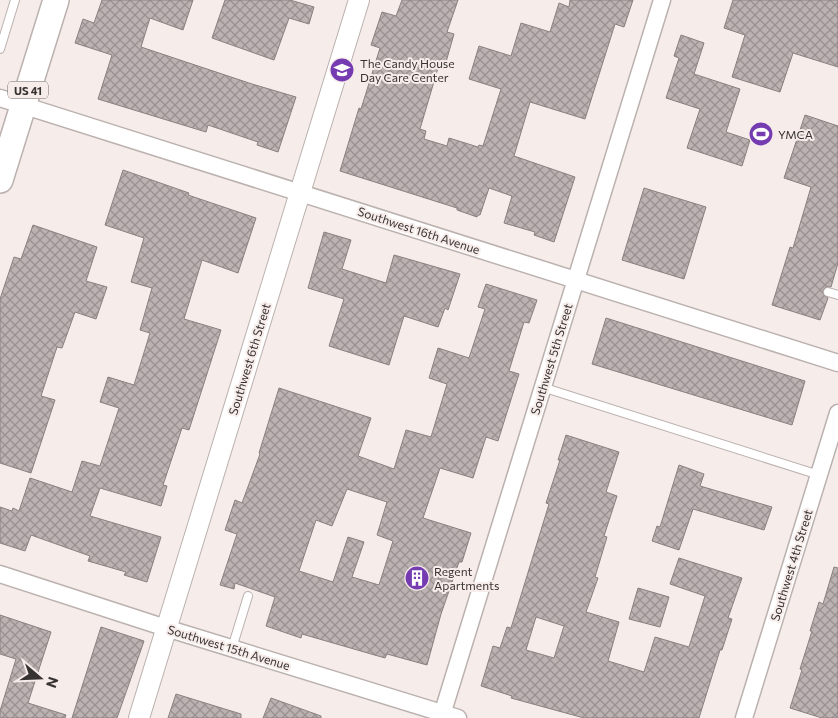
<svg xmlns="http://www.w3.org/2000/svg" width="838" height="718" font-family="Commissioner,sans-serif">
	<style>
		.building { fill: url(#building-cross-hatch); stroke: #898080; fill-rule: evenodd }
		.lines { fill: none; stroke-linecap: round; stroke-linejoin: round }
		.service-casing { stroke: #bbb2af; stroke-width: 10 }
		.minor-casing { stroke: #bbb2af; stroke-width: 19 }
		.tertiary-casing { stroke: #bbb2af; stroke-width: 22 }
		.primary-casing { stroke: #bbb2af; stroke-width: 28 }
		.service { stroke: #fff; stroke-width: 8 }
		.minor { stroke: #fff; stroke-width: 16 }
		.tertiary { stroke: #fff; stroke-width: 20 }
		.primary { stroke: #fff; stroke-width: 25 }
		.labels { text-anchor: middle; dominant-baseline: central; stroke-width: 4; stroke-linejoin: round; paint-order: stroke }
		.shield { fill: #f6ece9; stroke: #706a69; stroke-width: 1 }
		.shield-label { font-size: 11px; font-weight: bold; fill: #373332 }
		.poi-label { font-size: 12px; fill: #373332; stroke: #f6ece9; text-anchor: start }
		.street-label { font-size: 12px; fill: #373332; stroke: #f6ece9 }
	</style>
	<defs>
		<pattern id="building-cross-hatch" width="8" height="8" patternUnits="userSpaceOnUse" patternTransform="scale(1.25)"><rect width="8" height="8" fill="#bbb2b1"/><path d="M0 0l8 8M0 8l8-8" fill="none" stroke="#999191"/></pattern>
	</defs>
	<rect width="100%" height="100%" fill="#f6ece9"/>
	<g class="building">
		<path d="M102 0H193L183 30 150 18 141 47 252 84 296 97 278 152 257 145 258 142 208 125 206 132 98 99 112 55 75 43 83 19 94 23Z"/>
		<path d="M225 0H290L314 7 309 24 289 18 274 60 212 38Z"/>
		<path d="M402 0H458L447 32 454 34 444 69 438 68 420 129 426 131 424 139 447 146 449 138 478 147 479 145 483 146 501 89 469 79 479 46 511 56 521 23 550 32 559 3 569 7 570 0H633L624 27 615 24 585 119 530 102 514 156 575 177 554 242 534 235 535 232 504 223 512 196 489 188 480 215H478L477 217 457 210V208L340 171 359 108 361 109 380 48 371 45 382 12 396 16Z"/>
		<path d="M733 0H838V67L793 53 780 92 732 77 745 35 724 28Z"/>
		<path d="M681 35 704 43 694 74 740 89 726 132 750 140 742 166 687 148 700 109 666 98 679 58 674 56Z"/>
		<path d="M805 115 838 126V263L831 287H826L823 290 824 295 828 298 820 320 772 305 790 247 793 248 811 187 784 178Z"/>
		<path d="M123 170 189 193 188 195 256 218 238 273 202 260 184 319 221 330 189 430 182 428 163 485 167 486 161 506 100 488 90 516 161 537 147 582 124 575 126 572 88 561 90 556 31 535 25 551 0 543V507L12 511 13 508 19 511 30 478 72 492 82 461 100 466 119 408 100 402 108 377 134 385 150 333 140 330 152 288 131 282 144 238 105 225Z"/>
		<path d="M644 188 706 207 684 279 622 260Z"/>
		<path d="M33 225 97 247 86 281 107 287 96 319 75 312 62 348 57 347 41 396 55 400 31 473 0 463V299L14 257 21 259Z"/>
		<path d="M324 232 351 240 342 269 386 283 394 255 460 274 448 310 445 308 438 327 404 316 389 365 329 346 344 299 308 288Z"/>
		<path d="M486 284 537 300 529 323 524 322 509 371 519 374 498 441 486 437 473 478 440 468 423 518 471 533 462 562H459L441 614 427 665 387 654 385 658 302 634 301 638 266 626 275 597 235 583 234 589 220 585 237 534 225 530 235 500 242 503 260 454 259 453 279 388 371 418 358 456 394 469 406 430 431 437 447 384 429 378 438 348 469 358 485 309 478 307ZM347 489 387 502 377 535 393 541 379 585 352 577 364 542 348 537 333 582 299 571 316 520 332 526Z"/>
		<path d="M606 318 805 381 792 425 592 364Z"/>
		<path d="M566 435 619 452 606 492 617 496 604 536 607 537 595 577 598 578 586 612 619 622 608 661 644 672 655 637 689 647 705 596 670 584 679 558 742 578 728 618 732 619 722 650H720L699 718H584L511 698 512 696 481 686 493 646 500 648 507 627 511 628 549 504 546 503 560 460H558ZM536 617 564 626 554 658 526 650Z"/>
		<path d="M679 465 704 474 700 486 772 507 764 530 693 509 679 550 652 541 657 526 660 527Z"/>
		<path d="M834 567 838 568V718H822L790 708 802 670 800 669 812 631H810L819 602 823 604Z"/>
		<path d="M638 588 669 597 660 627 629 619Z"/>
		<path d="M0 615 51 632 28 703 66 715 65 718H0V711L16 659 0 654Z"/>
		<path d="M101 627 144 641 117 718H72Z"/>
		<path d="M176 694 241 714V718H168Z"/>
		<path d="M271 698 321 716V718H263Z"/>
	</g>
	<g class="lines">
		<defs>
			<g id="service">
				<path d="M0 49 15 0"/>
				<path d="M828 292 838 295"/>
				<path d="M542 387 819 475"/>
				<path d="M232 648 248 596"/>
			</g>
			<g id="minor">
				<path d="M0 98 838 363"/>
				<path d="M0 574 166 628 458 718"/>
				<path d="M441 718 662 0"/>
				<path d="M744 718 838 413"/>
			</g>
			<path id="tertiary" d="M139 718 359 0"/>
			<path id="primary" d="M0 180 56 0"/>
		</defs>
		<use href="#service" class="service-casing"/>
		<use href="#minor" class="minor-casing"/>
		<use href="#tertiary" class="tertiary-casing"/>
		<use href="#primary" class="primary-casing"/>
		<use href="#service" class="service"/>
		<use href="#minor" class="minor"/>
		<use href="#tertiary" class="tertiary"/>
		<use href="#primary" class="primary"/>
	</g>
	<defs>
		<symbol id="school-disc" viewBox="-11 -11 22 22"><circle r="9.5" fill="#753cb2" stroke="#f6ece9"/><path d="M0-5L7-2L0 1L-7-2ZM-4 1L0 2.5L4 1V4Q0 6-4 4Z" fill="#fff"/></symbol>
		<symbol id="stadium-disc" viewBox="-11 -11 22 22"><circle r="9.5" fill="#753cb2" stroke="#f6ece9"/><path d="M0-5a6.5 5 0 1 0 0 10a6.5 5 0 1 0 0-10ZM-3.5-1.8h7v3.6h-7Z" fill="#fff"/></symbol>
		<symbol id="building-disc" viewBox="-11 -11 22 22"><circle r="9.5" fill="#753cb2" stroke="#f6ece9"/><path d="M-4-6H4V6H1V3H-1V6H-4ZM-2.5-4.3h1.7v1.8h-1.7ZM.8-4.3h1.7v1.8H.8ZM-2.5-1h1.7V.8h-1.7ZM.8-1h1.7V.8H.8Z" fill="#fff"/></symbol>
	</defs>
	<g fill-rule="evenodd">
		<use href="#school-disc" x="328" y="56" width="28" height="28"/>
		<use href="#stadium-disc" x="747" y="120" width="28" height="28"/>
		<use href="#building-disc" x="403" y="564" width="28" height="28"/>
	</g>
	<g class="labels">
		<rect class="shield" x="8" y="81.5" width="40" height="17" rx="4"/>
		<g class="shield-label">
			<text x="28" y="90">US 41</text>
		</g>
		<g class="poi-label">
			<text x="360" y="63">The Candy House<tspan x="360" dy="14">Day Care Center</tspan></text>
			<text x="778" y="134">YMCA</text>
			<text x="434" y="571">Regent<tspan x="434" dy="14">Apartments</tspan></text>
		</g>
		<g class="street-label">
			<text transform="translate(419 230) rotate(18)">Southwest 16th Avenue</text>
			<text transform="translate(249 359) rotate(-73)">Southwest 6th Street</text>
			<text transform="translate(551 359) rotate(-73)">Southwest 5th Street</text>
			<text transform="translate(791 565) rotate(-73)">Southwest 4th Street</text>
			<text transform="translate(229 647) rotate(17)">Southwest 15th Avenue</text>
		</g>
	</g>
	<g transform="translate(40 678) rotate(109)" stroke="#f6ece9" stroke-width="4" paint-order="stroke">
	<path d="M0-4L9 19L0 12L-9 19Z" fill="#373332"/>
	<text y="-8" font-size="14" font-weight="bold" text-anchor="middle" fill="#373332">N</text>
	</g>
</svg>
